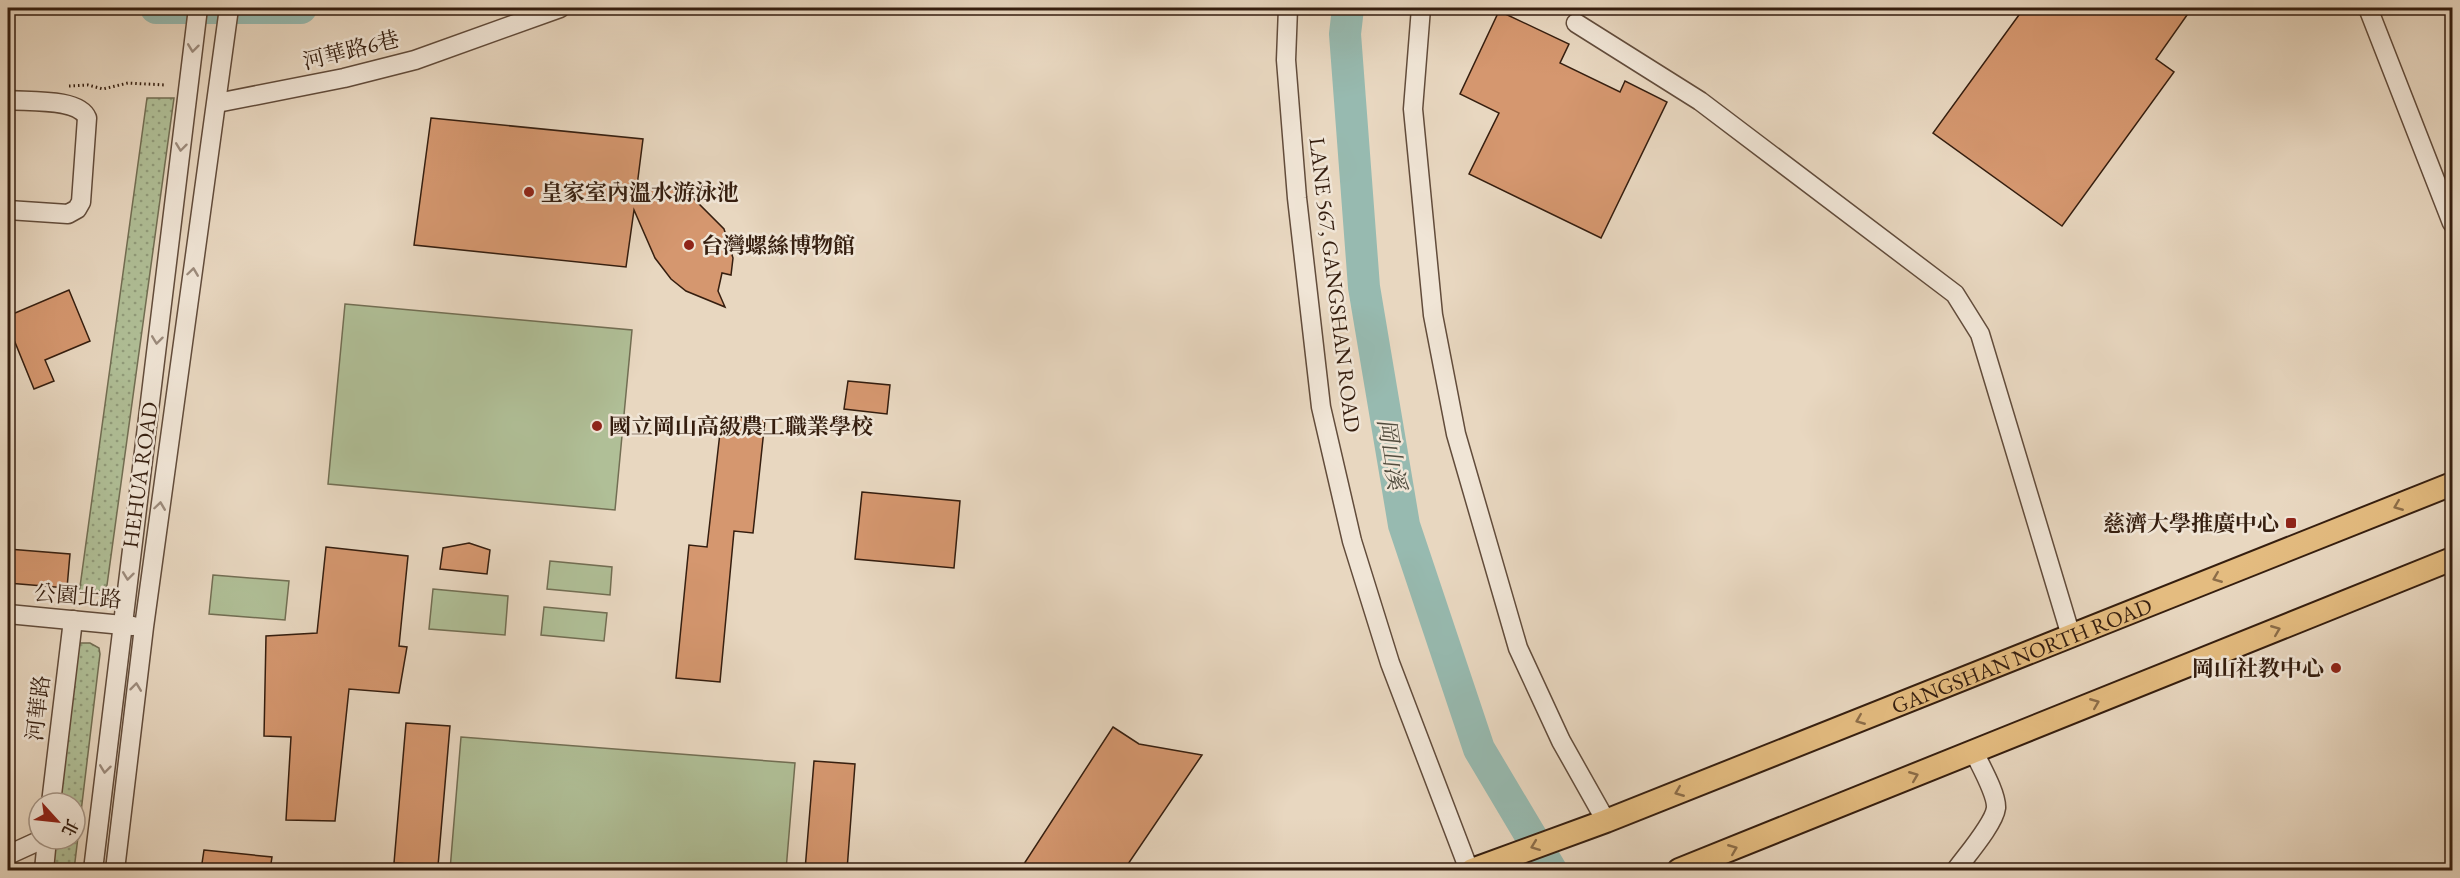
<svg xmlns="http://www.w3.org/2000/svg" width="2460" height="878" font-family="'EB Garamond','Noto Serif TC',serif">
	<style>
		.grass { fill: #b0bf97; stroke: #726e53; stroke-width: 1.5 }
		.park { fill: url(#park-dots); stroke: #726e53; stroke-width: 1.5 }
		.lines { fill: none; stroke-linecap: round; stroke-linejoin: round }
		.river { stroke: #97bab0; stroke-width: 32 }
		.building { fill: #d5976f; stroke: #351e0f; stroke-width: 1.5 }
		.minor-casing { stroke: #624c3b; stroke-width: 21 }
		.major-casing { stroke: #351e0f; stroke-width: 26 }
		.path { stroke: #351e0f; stroke-width: 3; stroke-dasharray: 1.5 3; stroke-linecap: butt }
		.minor { stroke: #f0e5d6; stroke-width: 18 }
		.major { stroke: #e4bc80; stroke-width: 22 }
		.oneway { stroke: #9c8b7c }
		.oneway2 { stroke: #8c6d48 }
		.poi-dot { fill: #8f2418; stroke: #f0e5d6; stroke-width: 2 }
		.labels { text-anchor: middle; dominant-baseline: central; stroke-width: 5; stroke-linejoin: round; paint-order: stroke }
		.street-label { font-size: 22px; fill: #351e0f; stroke: #f0e5d6 }
		.poi-label { font-size: 22px; font-weight: bold; fill: #351e0f; stroke: #f0e5d6; text-anchor: start }
		.water-label { font-size: 24px; font-style: italic; fill: #524d3f; stroke: #f0e5d6 }
	</style>
	<defs>
		<pattern id="park-dots" width="8" height="8" patternUnits="userSpaceOnUse" patternTransform="scale(1.5)"><rect width="8" height="8" fill="#b0bf97"/><path d="M2 2h.1M6 6h.1" fill="none" stroke="#909b7a" stroke-width="1.8" stroke-linecap="round"/></pattern>
	</defs>
	<rect width="100%" height="100%" fill="#e8d7c0"/>
	<filter id="stains"><feTurbulence type="fractalNoise" baseFrequency=".00333" numOctaves="4"/><feColorMatrix values="0 0 0 0 .2 0 0 0 0 .09 0 0 0 0 .02 0 0 0 .5 -.17"/></filter>
	<radialGradient id="worn" r=".72"><stop offset=".6" stop-color="#630" stop-opacity="0"/><stop offset="1" stop-color="#630" stop-opacity=".3"/></radialGradient>
	<g class="grass">
		<path d="M345 304 632 330 615 510 328 484Z"/>
		<path d="M550 561 612 567 610 595 547 589Z"/>
		<path d="M213 575 289 581 285 620 209 614Z"/>
		<path d="M433 589 508 596 505 635 429 629Z"/>
		<path d="M544 607 607 613 604 641 541 635Z"/>
		<path d="M461 737 795 763 786 870H450Z"/>
	</g>
	<g class="park">
		<path d="M147 98H174L107 585 101 596 79 594Z"/>
		<path d="M73 643H90L99 648 100 654 74 870H48L51 839H75V803H55Z"/>
	</g>
	<g class="lines">
		<g class="river">
			<path d="M156 8H301"/>
			<path d="M1348 8 1345 34 1364 287 1404 525 1479 749 1551 870"/>
		</g>
	</g>
	<g class="building">
		<path d="M2024 8H2192L2156 59 2174 72 2062 226 1933 133Z"/>
		<path d="M1499 11 1569 44 1560 63 1620 92 1625 81 1667 102 1601 238 1469 174 1499 113 1460 94Z"/>
		<path d="M431 118 643 139 637 186 670 188 692 197 724 229 733 258 731 275 722 273 718 291 725 307 686 291 671 279 655 258 634 210 626 267 414 245Z"/>
		<path d="M69 290 90 341 45 360 54 381 34 389 8 325V316Z"/>
		<path d="M848 381 890 385 887 414 844 409Z"/>
		<path d="M722 415 765 420 753 533 734 531 720 682 676 678 689 545 707 547Z"/>
		<path d="M862 492 960 501 954 568 855 559Z"/>
		<path d="M469 543 490 550 487 574 440 569 443 548Z"/>
		<path d="M326 547 408 556 399 646 407 647 399 693 349 689 335 821 286 820 291 737 264 736 266 636 317 633Z"/>
		<path d="M8 549 70 554 67 588 8 583Z"/>
		<path d="M406 723 450 726 438 866 394 863Z"/>
		<path d="M1113 727 1139 744 1202 755 1124 870H1020Z"/>
		<path d="M814 761 855 764 847 870H805Z"/>
		<path d="M204 850 272 857 270 870H201Z"/>
	</g>
	<g class="lines">
		<defs>
			<g id="minor">
				<path d="M1288 8 1286 60 1297 198 1321 407 1352 541 1390 663 1469 870"/>
				<path d="M1421 8 1413 109 1433 315 1456 434 1518 648 1561 741 1606 821"/>
				<path d="M2368 8 2452 223"/>
				<path d="M1576 23 1700 101 1955 294 1980 334 2071 636"/>
				<path d="M8 100C28 102 79 98 87 118L81 202 77 209 68 214 8 210"/>
				<path d="M217 103 344 78 415 60 560 8"/>
				<path d="M8 614 133 626"/>
				<path d="M51 803 73 620"/>
				<path d="M8 855 43 839"/>
				<path d="M44 870 47 839"/>
				<path d="M93 870 198 8"/>
				<path d="M115 870 144 627 229 8"/>
				<path d="M1956 870C1966 856 1994 824 1996 808 1997 794 1980 765 1974 752"/>
			</g>
			<g id="major">
				<path id="s1" d="M1472 870 1606 821 2452 484"/>
				<path d="M1679 870 2452 559"/>
			</g>
		</defs>
		<use href="#minor" class="minor-casing"/>
		<use href="#major" class="major-casing"/>
		<path class="path" d="M69 86 88 85 103 89 128 83 165 85"/>
		<use href="#minor" class="minor"/>
		<use href="#major" class="major"/>
	</g>
	<defs><path id="oneway-chevron" d="M-2-3.5L2.5 0L-2 3.5" fill="none" stroke-width="1.6" stroke-linecap="round" stroke-linejoin="round" transform="scale(1.5)"/></defs>
	<g class="oneway">
		<use href="#oneway-chevron" transform="translate(193 48) rotate(97)"/>
		<use href="#oneway-chevron" transform="translate(181 147) rotate(97)"/>
		<use href="#oneway-chevron" transform="translate(193 272) rotate(-82)"/>
		<use href="#oneway-chevron" transform="translate(157 340) rotate(97)"/>
		<use href="#oneway-chevron" transform="translate(160 506) rotate(-82)"/>
		<use href="#oneway-chevron" transform="translate(128 576) rotate(97)"/>
		<use href="#oneway-chevron" transform="translate(136 687) rotate(-83)"/>
		<use href="#oneway-chevron" transform="translate(105 769) rotate(97)"/>
	</g>
	<g class="oneway2">
		<use href="#oneway-chevron" transform="translate(2398 506) rotate(158)"/>
		<use href="#oneway-chevron" transform="translate(2217 578) rotate(158)"/>
		<use href="#oneway-chevron" transform="translate(2276 630) rotate(-22)"/>
		<use href="#oneway-chevron" transform="translate(2095 703) rotate(-22)"/>
		<use href="#oneway-chevron" transform="translate(1860 720) rotate(158)"/>
		<use href="#oneway-chevron" transform="translate(1914 776) rotate(-22)"/>
		<use href="#oneway-chevron" transform="translate(1679 792) rotate(158)"/>
		<use href="#oneway-chevron" transform="translate(1535 846) rotate(159)"/>
		<use href="#oneway-chevron" transform="translate(1733 849) rotate(-22)"/>
	</g>
	<g class="poi-dot">
		<circle cx="529" cy="192" r="6"/>
		<circle cx="689" cy="245" r="6"/>
		<circle cx="597" cy="426" r="6"/>
		<rect x="2285" y="517" width="12" height="12" rx="3"/>
		<circle cx="2336" cy="668" r="6"/>
	</g>
	<g class="labels">
		<g class="street-label">
			<text transform="translate(351 50) rotate(-14)">河華路6巷</text>
			<text transform="translate(1335 285) rotate(83)">LANE 567, GANGSHAN ROAD</text>
			<text transform="translate(140 475) rotate(-82)">HEHUA ROAD</text>
			<text transform="translate(78 596) rotate(5)">公園北路</text>
			<text stroke="none"><textPath href="#s1" startOffset="590">GANGSHAN NORTH ROAD</textPath></text>
			<text transform="translate(38 708) rotate(-83)">河華路</text>
		</g>
		<g class="poi-label">
			<text x="541" y="192">皇家室內溫水游泳池</text>
			<text x="701" y="245">台灣螺絲博物館</text>
			<text x="609" y="426">國立岡山高級農工職業學校</text>
			<text x="2279" y="523" text-anchor="end">慈濟大學推廣中心</text>
			<text x="2324" y="668" text-anchor="end">岡山社教中心</text>
		</g>
		<g class="water-label">
			<text transform="translate(1392 454) rotate(81)">岡山溪</text>
		</g>
	</g>
	<rect width="2460" height="878" fill="none" stroke="#e8d7c0" stroke-width="30"/>
	<rect x="9" y="9" width="2442" height="860" fill="none" stroke="#351e0f" stroke-width="3"/>
	<rect x="15" y="15" width="2430" height="848" fill="none" stroke="#351e0f" stroke-width="1.5"/>
	<g transform="translate(57 821) rotate(117)"><circle r="28" fill="#f0e5d6" stroke="#a59586" stroke-width="1.5"/>
	<path d="M0-4.5L10 22L0 15L-10 22Z" fill="#8f2418"/>
	<text y="-9" font-size="16" font-weight="bold" text-anchor="middle" fill="#351e0f">北</text>
	</g>
	<rect width="100%" height="100%" filter="url(#stains)"/>
	<rect width="100%" height="100%" fill="url(#worn)"/>
</svg>
